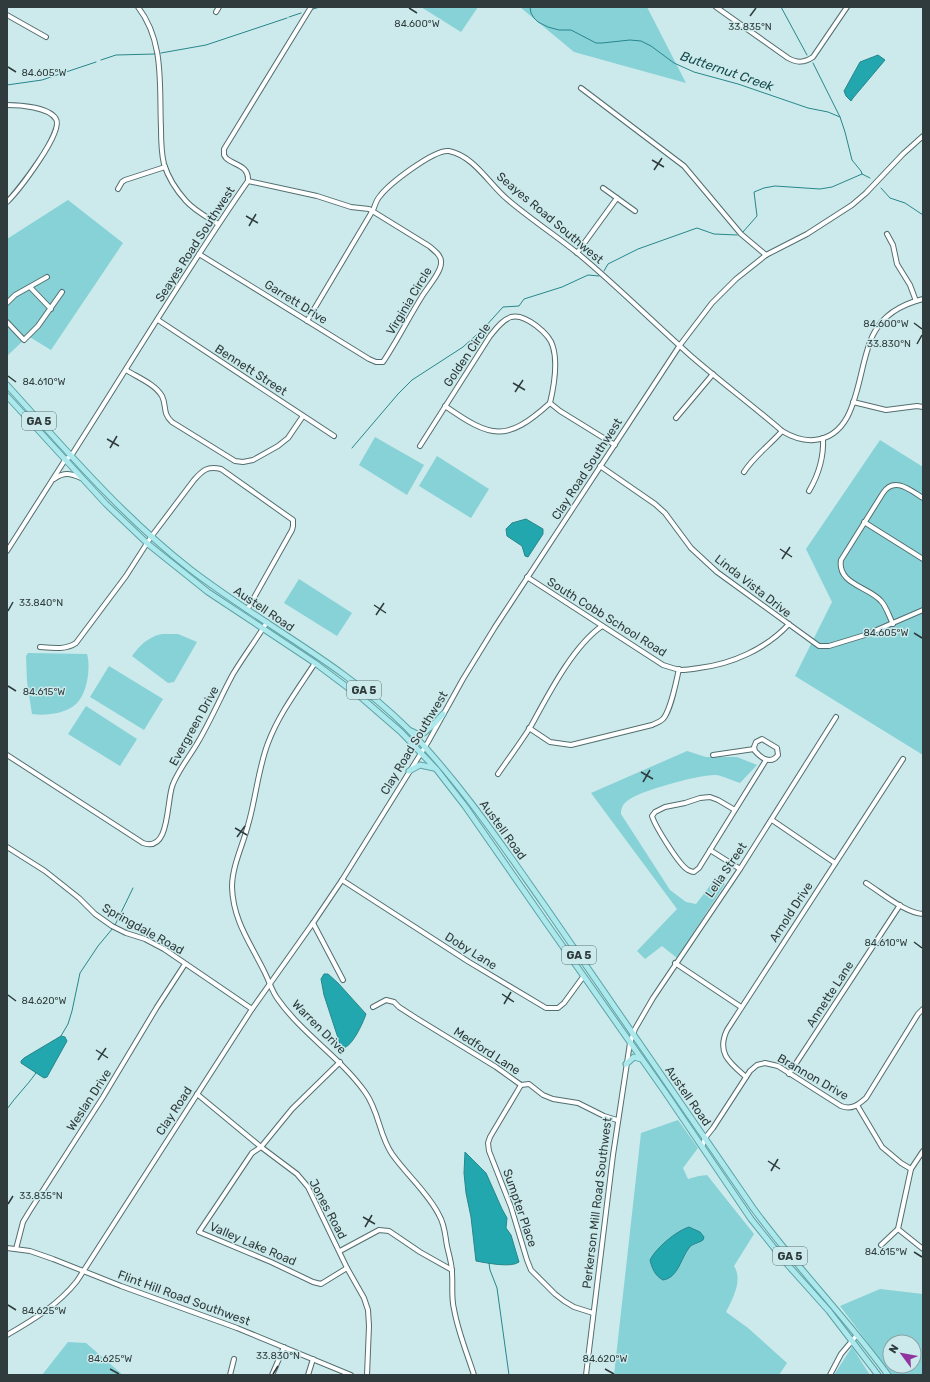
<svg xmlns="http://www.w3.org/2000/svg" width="930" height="1382" font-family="Rubik,sans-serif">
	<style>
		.green { fill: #86d2d7; fill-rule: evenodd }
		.water { fill: #23a7ae; stroke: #27878c }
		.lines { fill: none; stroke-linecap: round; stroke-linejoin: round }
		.stream { stroke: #27878c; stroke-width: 1 }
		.minor-casing { stroke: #536e70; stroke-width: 6 }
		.major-casing { stroke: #5ca2a6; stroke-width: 7 }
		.minor { stroke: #fff; stroke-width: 4 }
		.major { stroke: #ace8ec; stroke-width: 5 }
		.ticks { fill: none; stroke: #2f3b3c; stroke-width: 1.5 }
		.labels { text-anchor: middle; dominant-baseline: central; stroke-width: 3; stroke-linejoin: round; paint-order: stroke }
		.shield { fill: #cceaeb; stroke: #5e7070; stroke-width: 1 }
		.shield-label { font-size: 11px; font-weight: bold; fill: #2f3b3c }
		.street-label { font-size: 12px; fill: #2f3b3c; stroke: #cceaeb }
		.water-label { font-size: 13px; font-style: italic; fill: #164b4e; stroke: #cceaeb }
		.ticks-label { font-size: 10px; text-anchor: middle; fill: #2f3b3c; stroke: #cceaeb; stroke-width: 3; stroke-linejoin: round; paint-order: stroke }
	</style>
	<rect width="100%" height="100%" fill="#cceaeb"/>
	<g class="green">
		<path d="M421 7H478L461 32Z"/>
		<path d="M520 7H647L686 83 574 52Z"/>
		<path d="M68 200 123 243 51 350 28 336 7 356V239Z"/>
		<path d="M375 437 424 465 407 495 359 465Z"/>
		<path d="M880 440 923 467V755L795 676 832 602 806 549Z"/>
		<path d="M437 456 489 489 471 518 419 486Z"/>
		<path d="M299 579 352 613 337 636 284 603Z"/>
		<path d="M162 634H178L197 642 174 682 168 683 132 656C140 645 148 637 162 634Z"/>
		<path d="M28 653 87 654C91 668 87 694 76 704 65 714 45 716 32 714L27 682 26 656Z"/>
		<path d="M109 666 163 699 144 730 90 697Z"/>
		<path d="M86 706 137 739 120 766 68 734Z"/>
		<path d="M687 751 706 757H737L757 765 740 783C733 781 724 776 716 775 701 774 638 791 627 801 622 805 621 809 621 814L670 890 686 902 696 904 716 878 725 884 677 958 662 946 645 959 637 951 677 909 591 793Z"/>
		<path d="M678 1120 698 1148 683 1168 688 1179 699 1176 707 1175 754 1234 734 1266C743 1280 733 1298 726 1312L748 1328 787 1363 779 1375H614L641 1133Z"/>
		<path d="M880 1289 923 1294V1375H892L840 1306ZM890 1342H914V1366H890Z"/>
		<path d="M68 1342 86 1343 123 1375H42Z"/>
		<path d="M852 1347 870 1375H834Z"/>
	</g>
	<g class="water">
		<path d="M878 55 885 60 853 98 851 101 846 96 844 91 860 62Z"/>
		<path d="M526 519 543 529V534L528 557 525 556 522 546 507 536 506 529 512 523Z"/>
		<path d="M324 974H328L338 983 366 1014C363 1023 352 1047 343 1048L340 1044 324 995 321 979Z"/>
		<path d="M61 1036 65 1037 67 1041 47 1077 44 1078 21 1063V1061L24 1058Z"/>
		<path d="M465 1152 486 1173 502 1209 507 1218 506 1228 511 1235 519 1262C511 1268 487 1263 476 1261L471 1217 466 1193 464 1173Z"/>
		<path d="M689 1227 700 1232 704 1237 703 1240C699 1243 691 1244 689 1248 681 1258 678 1278 663 1280 655 1276 652 1268 650 1260 656 1248 676 1231 689 1227Z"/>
	</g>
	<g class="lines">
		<g class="stream">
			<path d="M530 7 531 13 534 18 538 22 548 27 559 30H571L596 43H602L630 40 641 41 651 46 674 63 694 72 738 84 808 108 828 112 840 117"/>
			<path d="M781 7 807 55"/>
			<path d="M313 9 320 7"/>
			<path d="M289 17 301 13"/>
			<path d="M161 53 206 45 287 18"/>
			<path d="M101 60 116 55 155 54"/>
			<path d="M813 63 840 117 845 132 852 160 861 171 862 174 870 178"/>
			<path d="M7 85 42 80 96 62"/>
			<path d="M881 188 890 198 905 203 923 215"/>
			<path d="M743 232 757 216 754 192 764 188 775 186 820 189 832 187 862 174"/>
			<path d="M604 271 608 264 638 249 697 228 714 234 737 235"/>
			<path d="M352 448 398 394 412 380 463 347 484 328 503 307 519 306 524 299 562 287 588 275 599 276"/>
			<path d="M115 925 133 888"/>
			<path d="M61 1036 68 1024 72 1011 80 973 98 946 113 928"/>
			<path d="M7 1109C16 1096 27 1086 36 1073"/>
			<path d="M489 1263 490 1270 497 1288 509 1375"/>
		</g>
		<defs>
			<g id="minor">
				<path d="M138 7C165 42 159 86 161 128 161 140 161 152 164 164 168 177 177 191 186 201 195 211 207 217 218 224"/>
				<path d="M716 7 788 58C797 63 804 63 813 57L847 7"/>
				<path d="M216 12 219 7"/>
				<path d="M7 15 46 37"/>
				<path d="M581 88 684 166 741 234 766 255"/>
				<path d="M7 105C20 105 49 107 56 119 64 132 18 191 7 202"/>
				<path d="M248 181C249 165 235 166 226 158L224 155V149L311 7"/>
				<path d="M603 188 635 211"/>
				<path d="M118 189 122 182 125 180 165 167"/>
				<path d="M887 234 893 245 897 264 910 285 916 301"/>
				<path d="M577 253 617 198"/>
				<path d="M199 254 369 359 376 362H383C397 341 408 319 421 298 426 289 441 273 441 263 442 256 435 251 429 246L369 209 351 207 317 196 248 181"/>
				<path d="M30 287 51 309"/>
				<path d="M7 303 15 295 47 277"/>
				<path d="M158 320 334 436"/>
				<path d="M307 321 373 210C375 206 376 200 380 196 389 184 434 149 449 151 474 156 489 184 507 199 530 219 557 236 581 256 619 288 654 323 691 356 721 382 752 405 782 431 792 437 803 441 814 440 862 436 856 365 874 333 884 314 903 304 923 299"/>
				<path d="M7 322 24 340 38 326 62 292"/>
				<path d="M126 370C137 377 155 384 162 396 167 406 162 413 172 422L235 461 243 462 253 460 278 446 288 438 303 416"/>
				<path d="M853 402 886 410 917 406 923 407"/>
				<path d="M550 403 560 411 615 445"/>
				<path d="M445 406C491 438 506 443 550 403"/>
				<path d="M676 418 713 374"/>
				<path d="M420 446 490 336C496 329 502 320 511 317 525 313 550 334 553 347 558 364 554 386 550 403"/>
				<path d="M600 466 655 504 665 513 691 548 717 572 819 646H829L865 635 923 610"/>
				<path d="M744 472C754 456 770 445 782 431"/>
				<path d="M54 479C64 472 70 473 81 478"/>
				<path d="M809 491C819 474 824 458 823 438"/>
				<path d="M864 522 923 559"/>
				<path d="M7 551 65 460 71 456C130 364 186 270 248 181"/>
				<path d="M527 577 663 665C669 667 675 669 681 670 687 670 693 669 699 668 732 664 766 649 789 624"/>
				<path d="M893 624C889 616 886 606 881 601 869 587 837 584 841 560L883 493C894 476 910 490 923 498"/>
				<path d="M40 647C52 648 66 650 76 643L126 576 151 537 194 480C203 470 207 466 221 469L293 520V526L292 530 247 610"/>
				<path d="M315 663C298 689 279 714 268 743 258 769 256 798 248 825 243 845 232 866 232 887 233 921 251 944 265 973 269 981 272 991 277 998 302 1034 340 1057 365 1092 379 1111 379 1135 392 1154 406 1174 429 1194 439 1215 445 1225 445 1235 447 1246 449 1255 452 1264 452 1273 453 1285 451 1298 454 1309 458 1332 467 1353 474 1375"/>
				<path d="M529 728 550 742 571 745 652 725C656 723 660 722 663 719 671 710 676 682 679 669"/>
				<path d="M762 739 777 748 778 755C771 765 761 758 755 751L754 747 756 742Z"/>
				<path d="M7 755 143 843C171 853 166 799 173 784 179 769 190 756 198 742 211 720 221 696 233 674 244 656 256 640 267 622"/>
				<path d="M713 755 754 749"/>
				<path d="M498 774C509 758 521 742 531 726 548 695 573 646 602 626"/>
				<path d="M735 810 718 800 710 797 700 798 685 803 665 807 655 812 652 816C655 826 679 865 688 870 690 871 692 872 694 872L699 868 766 760"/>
				<path d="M772 820 835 863"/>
				<path d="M7 847 45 871 79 898 95 914 112 926 126 933 145 939 164 949 252 1009"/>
				<path d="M710 850 740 869"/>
				<path d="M342 880 469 962 546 1008H558L564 1003 583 977"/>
				<path d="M866 883C882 893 905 913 923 914"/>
				<path d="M313 923 343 980"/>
				<path d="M675 963 741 1007"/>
				<path d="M373 1007 386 1000 394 1002 399 1007 416 1018 496 1067 521 1085 529 1084 543 1095 553 1099 578 1103 604 1116 617 1120"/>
				<path d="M340 1062 292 1109 261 1147 252 1153 199 1232 271 1262 313 1282 321 1284 347 1268"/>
				<path d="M789 1074 900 905"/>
				<path d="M746 1077C730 1063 716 1053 727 1030L903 759"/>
				<path d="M521 1085 490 1137 488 1143 489 1151 511 1207 527 1260 531 1270 555 1294 564 1301 574 1307 593 1313"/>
				<path d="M197 1094 261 1147 297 1174 308 1187 347 1268 364 1298 368 1310 369 1326 367 1375"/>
				<path d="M857 1105 882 1147 901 1163 911 1169"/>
				<path d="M702 1147 705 1138 713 1128 750 1071 757 1065 765 1063 778 1066 841 1106C852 1110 858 1105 866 1098L918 1014 923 1009"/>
				<path d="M923 1151 911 1169 898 1229 923 1249"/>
				<path d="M881 1245 898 1229"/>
				<path d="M7 1248 30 1251 53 1259 121 1286 237 1328 351 1375"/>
				<path d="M16 1249 23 1222 29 1212 103 1097 157 1007 185 964"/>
				<path d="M340 1251 379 1230 389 1231 420 1252 452 1270"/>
				<path d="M7 1335C33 1320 58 1305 77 1281L252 1009 313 923 342 880 428 742 463 679 495 627 680 345 712 303 736 279 766 255 807 234 852 205 866 193 903 154 923 136"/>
				<path d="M230 1375 234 1359"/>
				<path d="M272 1375 284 1347"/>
				<path d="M308 1375 313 1359"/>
				<path d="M586 1375 613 1155 630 1043 635 1029 653 998 740 869 836 717"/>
				<path d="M830 1375 841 1354 857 1335"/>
			</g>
			<g id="major">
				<path d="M7 385C65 449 121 515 190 569 261 624 343 664 407 728 460 782 502 845 545 906 615 1006 684 1107 753 1208 795 1266 846 1317 888 1375"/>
				<path d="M7 396 106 504 148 544 208 592 315 663 363 699 401 732 437 770 465 806 545 921 665 1092 751 1219 787 1264 829 1311 878 1375"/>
				<path d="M411 731 419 735 424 733 433 725 443 714"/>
				<path d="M409 771 420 765 434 768"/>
				<path d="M626 1064 634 1057 641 1059"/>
			</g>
		</defs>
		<use href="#minor" class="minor-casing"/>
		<use href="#major" class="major-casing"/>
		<use href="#minor" class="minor"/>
		<use href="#major" class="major"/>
	</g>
	<path class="ticks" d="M409 8 417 13M750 16 756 8M8 67 16 72M652 160 664 167M654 170 662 158M246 216 258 223M249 226 256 214M914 323 922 329M917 344 922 335M8 376 16 382M513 383 525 390M515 392 523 380M107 439 119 446M110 448 117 436M780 549 792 557M782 559 790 547M374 605 386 613M8 611 13 602M376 615 384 603M914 633 922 638M8 686 16 691M641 772 653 779M643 782 650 770M235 828 247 835M237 837 245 826M914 942 922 948M502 994 514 1002M8 995 16 1001M504 1004 511 992M96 1050 108 1058M98 1060 106 1048M768 1161 780 1169M771 1171 778 1159M8 1204 13 1196M363 1217 375 1224M365 1227 372 1215M914 1252 922 1257M8 1305 16 1310M110 1369 119 1374M605 1369 614 1374M273 1374 278 1366"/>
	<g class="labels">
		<g class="shield">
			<rect x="22" y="412" width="34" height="18" rx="3"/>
			<rect x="347" y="681" width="34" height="18" rx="3"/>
			<rect x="562" y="946" width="34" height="18" rx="3"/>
			<rect x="773" y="1247" width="34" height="18" rx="3"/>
		</g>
		<g class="shield-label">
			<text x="39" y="421">GA 5</text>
			<text x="364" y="690">GA 5</text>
			<text x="579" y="955">GA 5</text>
			<text x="790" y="1256">GA 5</text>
		</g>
		<g class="street-label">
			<text transform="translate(550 218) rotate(40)">Seayes Road Southwest</text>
			<text transform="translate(195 244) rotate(-57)">Seayes Road Southwest</text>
			<text transform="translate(409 301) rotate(-59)">Virginia Circle</text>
			<text transform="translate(296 302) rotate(32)">Garrett Drive</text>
			<text transform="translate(467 355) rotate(-56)">Golden Circle</text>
			<text transform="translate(251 370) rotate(33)">Bennett Street</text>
			<text transform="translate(587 469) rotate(-57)">Clay Road Southwest</text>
			<text transform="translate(753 586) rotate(38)">Linda Vista Drive</text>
			<text transform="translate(264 609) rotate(34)">Austell Road</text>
			<text transform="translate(607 617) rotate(32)">South Cobb School Road</text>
			<text transform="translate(194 726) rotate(-61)">Evergreen Drive</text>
			<text transform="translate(414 743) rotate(-59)">Clay Road Southwest</text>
			<text transform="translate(503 830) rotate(54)">Austell Road</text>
			<text transform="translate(726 870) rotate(-56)">Lelia Street</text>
			<text transform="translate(791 912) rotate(-57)">Arnold Drive</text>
			<text transform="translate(143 929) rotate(29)">Springdale Road</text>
			<text transform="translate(471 951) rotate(32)">Doby Lane</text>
			<text transform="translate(830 994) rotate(-57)">Annette Lane</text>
			<text transform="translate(319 1027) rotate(45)">Warren Drive</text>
			<text transform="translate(487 1051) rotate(33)">Medford Lane</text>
			<text transform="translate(813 1077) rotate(30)">Brannon Drive</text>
			<text transform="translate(688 1096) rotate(55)">Austell Road</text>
			<text transform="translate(89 1100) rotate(-57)">Weslan Drive</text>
			<text transform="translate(174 1111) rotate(-57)">Clay Road</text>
			<text transform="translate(597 1203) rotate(-83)">Perkerson Mill Road Southwest</text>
			<text transform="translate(520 1208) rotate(71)">Sumpter Place</text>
			<text transform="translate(328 1209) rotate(62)">Jones Road</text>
			<text transform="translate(253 1244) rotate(23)">Valley Lake Road</text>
			<text transform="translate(184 1298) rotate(20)">Flint Hill Road Southwest</text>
		</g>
		<g class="water-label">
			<text transform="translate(727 71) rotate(19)">Butternut Creek</text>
		</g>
	</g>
	<g class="ticks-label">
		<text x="417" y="27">84.600°W</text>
		<text x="750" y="30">33.835°N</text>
		<text x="44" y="76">84.605°W</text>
		<text x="886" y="327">84.600°W</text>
		<text x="889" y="347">33.830°N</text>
		<text x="44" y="385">84.610°W</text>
		<text x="41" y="606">33.840°N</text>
		<text x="886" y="636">84.605°W</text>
		<text x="44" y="695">84.615°W</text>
		<text x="886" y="946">84.610°W</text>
		<text x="44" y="1004">84.620°W</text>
		<text x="41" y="1199">33.835°N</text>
		<text x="886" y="1255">84.615°W</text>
		<text x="44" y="1314">84.625°W</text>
		<text x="278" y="1359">33.830°N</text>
		<text x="110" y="1362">84.625°W</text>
		<text x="605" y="1362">84.620°W</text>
	</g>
	<rect width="930" height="1382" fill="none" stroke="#2f3b3c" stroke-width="16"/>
	<g transform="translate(902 1354) rotate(302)"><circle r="19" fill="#cceaeb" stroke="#8da4a5"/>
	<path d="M0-3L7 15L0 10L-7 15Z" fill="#9035a0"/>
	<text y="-6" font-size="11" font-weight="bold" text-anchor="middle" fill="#2f3b3c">N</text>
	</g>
</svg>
